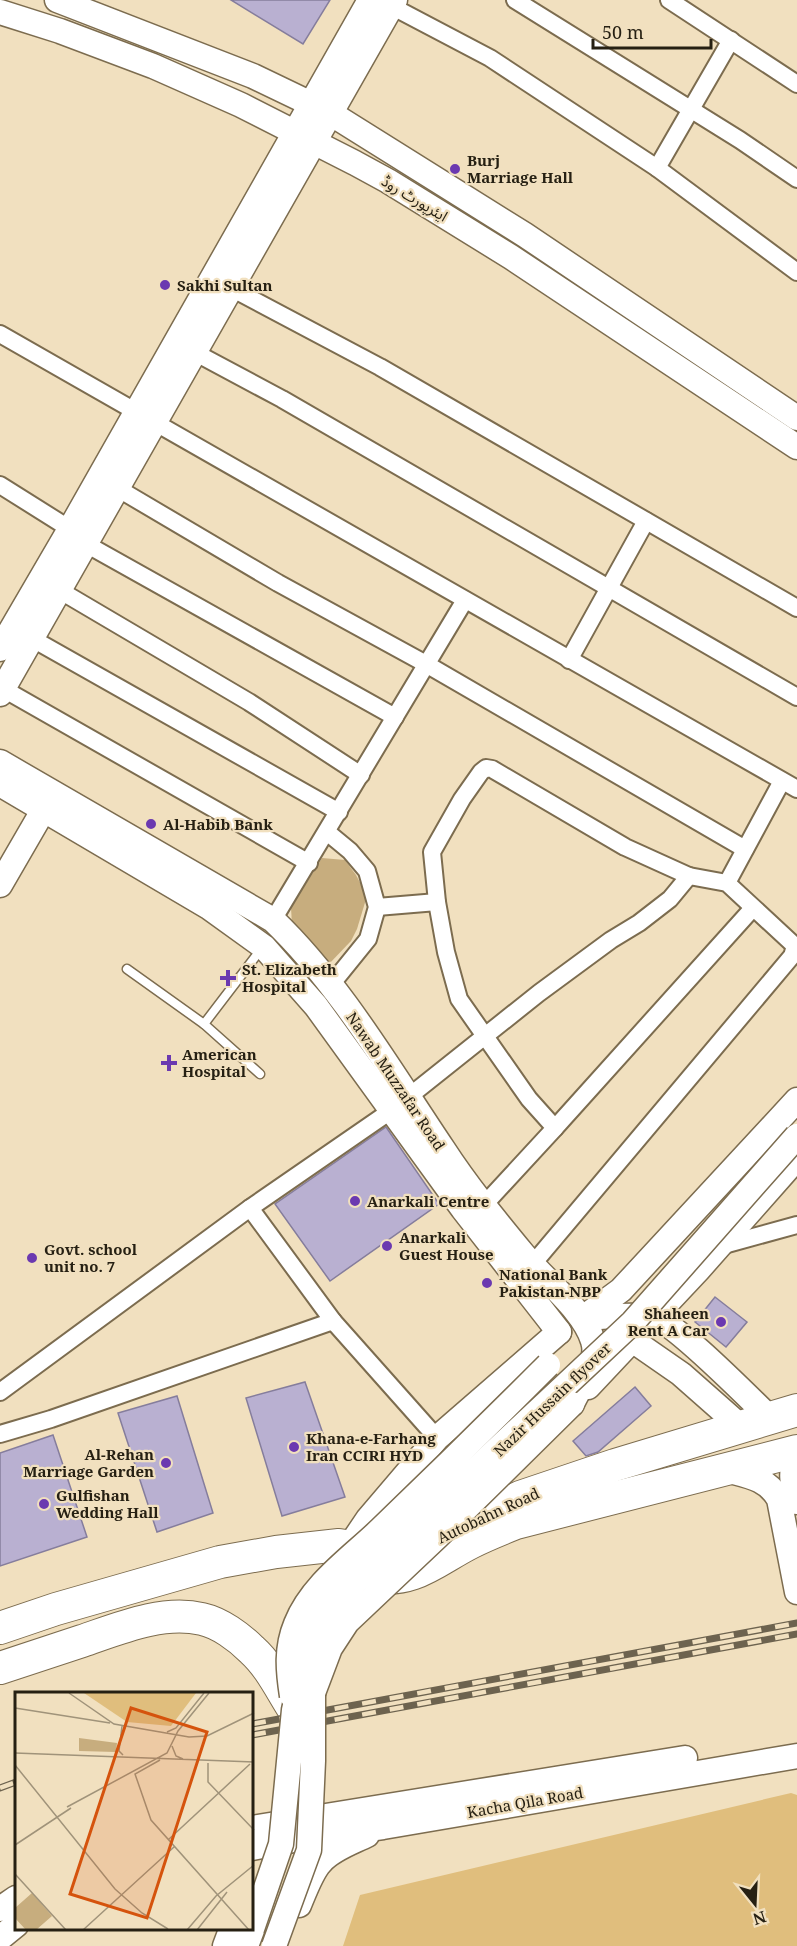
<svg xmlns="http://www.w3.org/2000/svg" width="797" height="1946" font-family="'Noto Serif','Noto Sans Arabic',serif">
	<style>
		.green { fill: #c7ad7e }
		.water { fill: #e0be7d }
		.building { fill: #b9b0d1; stroke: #857d9c; stroke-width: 1.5 }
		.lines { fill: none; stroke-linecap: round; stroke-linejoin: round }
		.lane-casing { stroke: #7c6c4f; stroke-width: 11 }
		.street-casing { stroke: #7c6c4f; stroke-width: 20 }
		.secondary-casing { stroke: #7c6c4f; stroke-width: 27 }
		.highway-casing { stroke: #7c6c4f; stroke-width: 34 }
		.lane { stroke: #fff; stroke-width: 8 }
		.street { stroke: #fff; stroke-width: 16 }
		.secondary { stroke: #fff; stroke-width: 24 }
		.highway { stroke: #fff; stroke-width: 32 }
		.rail-casing { stroke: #6d634f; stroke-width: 7 }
		.rail { stroke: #f1e0bf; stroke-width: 4.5; stroke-dasharray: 14; stroke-linecap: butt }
		.secondary-bridge-casing { stroke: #7c6c4f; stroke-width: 27; stroke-linecap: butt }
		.secondary-bridge { stroke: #fff; stroke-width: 24 }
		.poi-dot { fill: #6b39b0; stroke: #f1e0bf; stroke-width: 2 }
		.labels { text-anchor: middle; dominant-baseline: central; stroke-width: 4.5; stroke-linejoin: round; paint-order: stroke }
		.poi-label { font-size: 15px; font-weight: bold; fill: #262013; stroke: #f1e0bf; text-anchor: start }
		.street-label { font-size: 15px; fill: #262013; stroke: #f1e0bf }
		.inset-road { fill: none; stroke: #a0937a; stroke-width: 1.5 }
		.view { fill: #d5530d; fill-opacity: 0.15; stroke: #d5530d; stroke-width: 3 }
		.inset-edge { fill: none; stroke: #262013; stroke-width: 3 }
	</style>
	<rect width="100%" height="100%" fill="#f1e0bf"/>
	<path class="green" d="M322 858 345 860 356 875 367 896 357 929 351 941 328 965 292 925 291 908Z"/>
	<path class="water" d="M791 1793 797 1795V1946H343L360 1895Z"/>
	<g class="building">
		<path d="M231 0H330L303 44Z"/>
		<path d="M386 1127 439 1204 330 1281 275 1204Z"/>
		<path d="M715 1297 747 1322 726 1347 695 1322Z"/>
		<path d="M305 1382 345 1497 282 1516 246 1398Z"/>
		<path d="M635 1387 651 1406 598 1452 586 1456 573 1441Z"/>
		<path d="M177 1396 213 1513 157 1532 118 1413Z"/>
		<path d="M53 1435 87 1537 0 1566V1453Z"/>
	</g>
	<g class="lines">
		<defs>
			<g id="lane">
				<path d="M127 969 204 1024 260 1074"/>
				<path d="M204 1024 262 948"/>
			</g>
			<g id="street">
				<path d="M515 0 740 140 797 179"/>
				<path d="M669 0 797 84"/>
				<path d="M391 6 490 58 657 168 797 272"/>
				<path d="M657 168 731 40"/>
				<path d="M231 288 380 367 797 608"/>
				<path d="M0 334 797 789"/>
				<path d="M194 352 282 399 797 697"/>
				<path d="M0 485 70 529 86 544 395 717"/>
				<path d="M117 488 278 583 426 664 745 849"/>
				<path d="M59 590 249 702 361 775"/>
				<path d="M31 638 339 812"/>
				<path d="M569 660 646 521"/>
				<path d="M0 687 309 863"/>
				<path d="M327 832 350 851 367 871 377 907 368 939 330 986"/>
				<path d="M727 883 782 781"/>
				<path d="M377 907 437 902"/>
				<path d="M273 920 465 600"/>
				<path d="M555 1128 753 908"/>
				<path d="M483 1206 555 1128 529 1099 459 999 446 952 437 902 432 852 462 799 481 772 486 768 492 769 625 847 689 876 727 883 795 946 792 956 532 1265"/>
				<path d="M250 1208 392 1110 539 993 611 940 639 923 670 899 689 876"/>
				<path d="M720 1246 797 1225"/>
				<path d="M0 1392 250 1208 333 1321"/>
				<path d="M0 1434 51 1419 333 1321 437 1438"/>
			</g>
			<g id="secondary">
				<path d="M57 0 253 76 330 113 525 235 797 418"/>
				<path d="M0 12 60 31 153 66 241 105 355 163 388 181 511 257 797 447"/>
				<path d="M0 649 70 529 370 0"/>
				<path d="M0 694 395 0"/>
				<path d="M0 762 273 920C340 984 391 1072 443 1149 467 1186 495 1220 523 1254 544 1280 584 1310 593 1341 600 1363 580 1385 572 1404"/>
				<path d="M0 784 210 908 264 947 316 1006 463 1209 559 1332"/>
				<path d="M0 885 44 809"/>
				<path d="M583 1318 621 1290 797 1100"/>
				<path d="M583 1318C603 1317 633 1314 652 1317 673 1320 751 1400 770 1418"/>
				<path d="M617 1342 632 1340 681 1374 740 1426"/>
				<path d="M588 1387 698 1270 797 1158"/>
				<path d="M797 1459C788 1471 794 1489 797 1502"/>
				<path d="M726 1470C748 1476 767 1478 779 1499L797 1592"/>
				<path d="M341 1559 368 1519 437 1438 559 1332"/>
				<path d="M252 1828 685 1758"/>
				<path d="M252 1848 309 1837 383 1827 797 1756"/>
				<path d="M299 1905C304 1893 312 1871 321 1862 332 1849 353 1842 367 1835"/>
				<path d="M0 1909 16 1898"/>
				<path d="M0 1938 16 1925"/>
				<path d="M225 1946 231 1930"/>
				<path d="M246 1946 252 1930"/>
			</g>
			<g id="highway">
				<path d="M432 1541 520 1497 615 1465 797 1410"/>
				<path d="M373 1576C413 1585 439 1558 472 1542 486 1535 501 1529 516 1523L797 1451"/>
				<path d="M0 1628 56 1609 220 1562 276 1552 339 1545 378 1551 386 1550"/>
				<path d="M0 1668C28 1659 55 1650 82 1641 120 1628 162 1610 202 1619 220 1623 239 1637 252 1650 270 1666 281 1690 294 1710"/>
			</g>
		</defs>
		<use href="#lane" class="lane-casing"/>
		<use href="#street" class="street-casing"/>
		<use href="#secondary" class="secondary-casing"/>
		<use href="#highway" class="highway-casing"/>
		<use href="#lane" class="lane"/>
		<use href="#street" class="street"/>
		<use href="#secondary" class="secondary"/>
		<use href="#highway" class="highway"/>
		<defs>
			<g id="rail">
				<path d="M252 1724 797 1623"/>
				<path d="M252 1735 797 1634"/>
				<path d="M0 1788 16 1782"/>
			</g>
		</defs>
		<use href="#rail" class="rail-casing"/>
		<use href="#rail" class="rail"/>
		<defs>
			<g id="secondary-bridge">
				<path d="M313 1693 330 1648 347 1622 438 1536 572 1404"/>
				<path d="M292 1696C288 1670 286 1648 296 1624 312 1584 351 1558 381 1529 437 1475 493 1420 548 1365"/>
				<path d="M252 1929 281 1844 294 1710 309 1643 323 1617 347 1590 633 1322 797 1136"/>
				<path d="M274 1946 309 1850 313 1761V1693L310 1676"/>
			</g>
		</defs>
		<use href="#secondary-bridge" class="secondary-bridge-casing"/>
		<use href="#secondary-bridge" class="secondary-bridge"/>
	</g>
	<g class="poi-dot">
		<circle cx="455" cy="169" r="6"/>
		<circle cx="165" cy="285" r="6"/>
		<circle cx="151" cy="824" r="6"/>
		<path d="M225 969h6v6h6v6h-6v6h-6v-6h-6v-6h6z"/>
		<path d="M166 1054h6v6h6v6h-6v6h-6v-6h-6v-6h6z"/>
		<circle cx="355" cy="1201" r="6"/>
		<circle cx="387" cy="1246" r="6"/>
		<circle cx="32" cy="1258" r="6"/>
		<circle cx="487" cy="1283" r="6"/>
		<circle cx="721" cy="1322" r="6"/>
		<circle cx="294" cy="1447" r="6"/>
		<circle cx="166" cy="1463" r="6"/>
		<circle cx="44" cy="1504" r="6"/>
	</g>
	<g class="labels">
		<g class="poi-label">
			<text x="467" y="160">Burj<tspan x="467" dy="17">Marriage Hall</tspan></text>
			<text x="177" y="285">Sakhi Sultan</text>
			<text x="163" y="824">Al-Habib Bank</text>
			<text x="242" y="969">St. Elizabeth<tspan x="242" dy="17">Hospital</tspan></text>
			<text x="182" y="1054">American<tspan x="182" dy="17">Hospital</tspan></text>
			<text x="367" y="1201">Anarkali Centre</text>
			<text x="399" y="1237">Anarkali<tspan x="399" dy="17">Guest House</tspan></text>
			<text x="44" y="1249">Govt. school<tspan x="44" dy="17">unit no. 7</tspan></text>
			<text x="499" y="1274">National Bank<tspan x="499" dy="17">Pakistan-NBP</tspan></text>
			<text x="709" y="1313" text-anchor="end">Shaheen<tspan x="709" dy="17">Rent A Car</tspan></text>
			<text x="306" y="1438">Khana-e-Farhang<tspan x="306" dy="17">Iran CCIRI HYD</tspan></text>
			<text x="154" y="1454" text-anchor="end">Al-Rehan<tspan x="154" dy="17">Marriage Garden</tspan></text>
			<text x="56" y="1495">Gulfishan<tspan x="56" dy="17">Wedding Hall</tspan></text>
		</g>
		<g class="street-label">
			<text transform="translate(415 198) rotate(31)">ایئرپورٹ روڈ</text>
			<text transform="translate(396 1081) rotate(56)">Nawab Muzzafar Road</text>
			<text transform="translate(552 1399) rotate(-44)">Nazir Hussain flyover</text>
			<text transform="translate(488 1515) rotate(-25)">Autobahn Road</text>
			<text transform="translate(525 1802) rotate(-10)">Kacha Qila Road</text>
		</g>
	</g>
	<g transform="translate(15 1692)">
		<rect width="238" height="238" fill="#f1e0bf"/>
		<path d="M64 46 102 51 101 60 64 59ZM17 201 37 224 21 238H11L0 226V216Z" fill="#c7ad7e"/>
		<path d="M69 1H181L156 34 112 30Z" fill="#e0be7d"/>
		<path class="inset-road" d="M54 1 99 32 174 45 192 44 239 21M0 16 95 31M107 34 104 59 108 63M152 40 161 36 189 1M157 54 161 64 168 67M0 61 239 70M145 68 120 82 136 128 234 238M193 71V90L239 138M0 73 100 197 127 221 153 237M52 115 152 61 163 39 194 1M153 148 235 72M0 153 56 116M0 182 51 238M68 238 159 155M172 238 201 204 239 173M182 238 212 200"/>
		<path class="view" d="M116 16 192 40 132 226 55 202Z"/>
		<rect width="238" height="238" class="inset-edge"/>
	</g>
	<g transform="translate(755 1904) rotate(162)" stroke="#f1e0bf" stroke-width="4.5" paint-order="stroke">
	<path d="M0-4.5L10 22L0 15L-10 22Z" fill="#262013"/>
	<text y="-9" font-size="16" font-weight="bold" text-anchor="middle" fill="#262013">N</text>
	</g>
	<path d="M593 39v9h118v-9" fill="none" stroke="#262013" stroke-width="3"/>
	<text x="602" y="39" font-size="18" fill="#262013" stroke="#f1e0bf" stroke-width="4.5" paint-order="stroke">50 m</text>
</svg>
